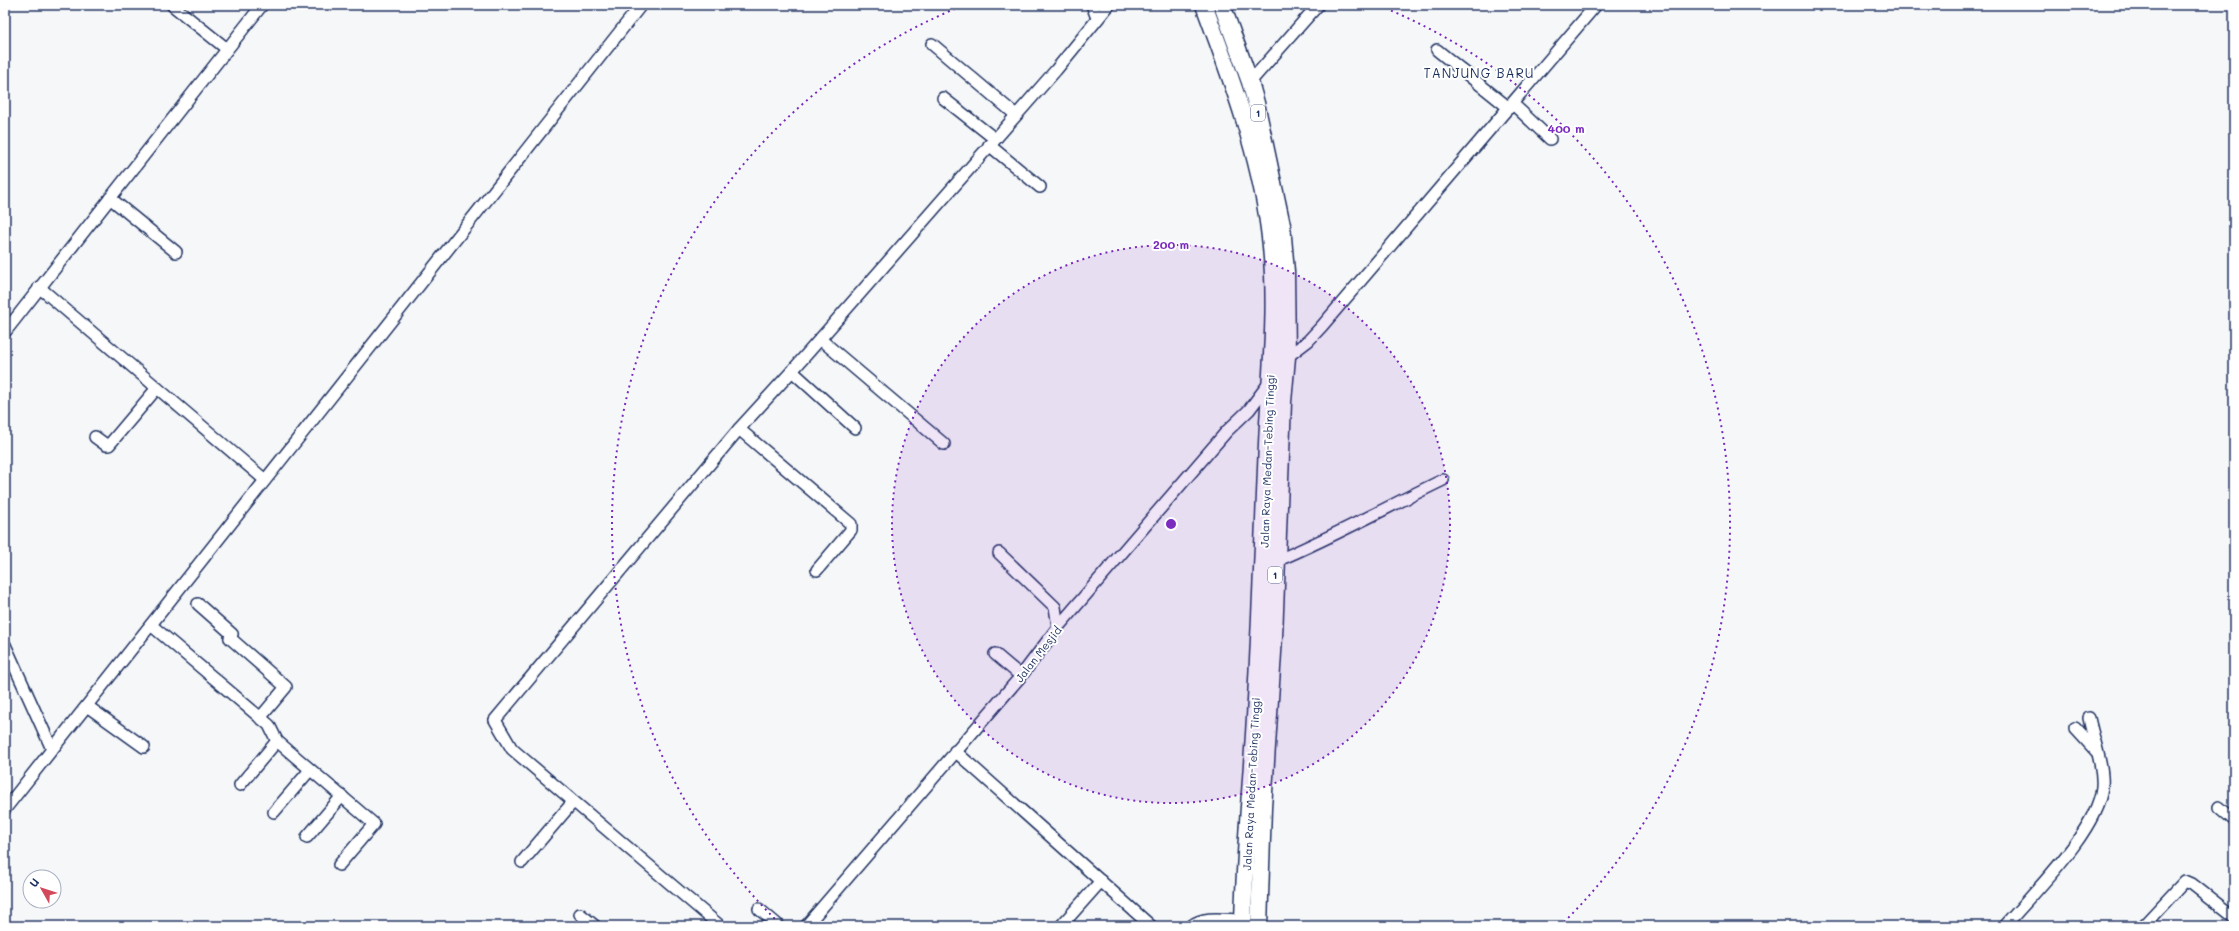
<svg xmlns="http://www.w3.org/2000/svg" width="2239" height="931" font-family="Mali,sans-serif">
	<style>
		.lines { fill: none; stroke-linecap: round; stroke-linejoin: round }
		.minor-casing { stroke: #1b2f5e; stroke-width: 14 }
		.highway-casing { stroke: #1b2f5e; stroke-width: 19 }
		.minor { stroke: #fff; stroke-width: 11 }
		.highway { stroke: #fff; stroke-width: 16 }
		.ring { fill: none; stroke: #7b2cbf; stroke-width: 2; stroke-dasharray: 2 4 }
		.labels { text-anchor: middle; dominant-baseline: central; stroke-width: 4; stroke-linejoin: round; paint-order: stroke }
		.shield { fill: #fff; stroke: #5f6d8e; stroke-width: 1 }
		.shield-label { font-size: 10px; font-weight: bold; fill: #1b2f5e }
		.street-label { font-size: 11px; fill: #1b2f5e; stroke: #fff }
		.quarter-label { font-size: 13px; letter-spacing: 1px; fill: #1b2f5e; stroke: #fff }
		.centre { fill: #7b2cbf; stroke: #fff; stroke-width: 2 }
		.ring-label { font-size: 12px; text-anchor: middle; font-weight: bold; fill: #7b2cbf; stroke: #fff; stroke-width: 4; stroke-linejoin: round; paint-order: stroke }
	</style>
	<rect width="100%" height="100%" fill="#f6f7f9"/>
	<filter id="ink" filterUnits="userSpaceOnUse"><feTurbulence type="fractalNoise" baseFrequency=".025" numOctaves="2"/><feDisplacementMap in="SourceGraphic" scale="8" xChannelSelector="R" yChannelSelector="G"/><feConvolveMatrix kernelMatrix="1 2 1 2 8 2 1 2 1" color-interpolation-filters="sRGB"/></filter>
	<g filter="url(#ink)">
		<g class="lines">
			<defs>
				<g id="minor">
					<path d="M172 5 227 49"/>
					<path d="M1092 5 1097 18"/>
					<path d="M932 44 1016 115"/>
					<path d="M1437 50 1509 108"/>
					<path d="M1250 82 1318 5"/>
					<path d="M943 98 995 139"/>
					<path d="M1513 104 1550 139"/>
					<path d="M989 145 1040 187"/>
					<path d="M110 198 176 252"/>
					<path d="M39 287 265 480"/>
					<path d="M5 332 262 5"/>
					<path d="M820 339 944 444"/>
					<path d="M1287 357 1308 341 1322 326 1596 5"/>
					<path d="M792 371 855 428"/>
					<path d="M739 429 851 524V530L817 570"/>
					<path d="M95 437 106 445H109L157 388"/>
					<path d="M999 553 1055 607 1058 627"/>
					<path d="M1276 561C1333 537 1387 507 1443 480"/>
					<path d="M198 604 232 634 230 638 286 687 260 718"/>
					<path d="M151 625 269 725 277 741 374 824 339 865"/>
					<path d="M5 645 52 749"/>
					<path d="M995 654 1021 676"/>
					<path d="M87 706 144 747"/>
					<path d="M2075 728 2096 751"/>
					<path d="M955 751 1151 926"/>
					<path d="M240 785 277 741"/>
					<path d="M2219 807 2234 820"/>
					<path d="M5 809 641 5"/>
					<path d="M274 812 310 770"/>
					<path d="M307 837 342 796"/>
					<path d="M522 862 573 802"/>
					<path d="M759 909 779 926"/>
					<path d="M580 914 595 926"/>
					<path d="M720 926 512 749 495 720 739 429 792 371 1056 70 1109 5"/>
					<path d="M806 926 1021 676 1058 627 1227 431 1249 410 1270 382"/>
					<path d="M1061 926 1101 881"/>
					<path d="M1191 926C1205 915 1225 920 1243 920"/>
					<path d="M2005 926C2034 892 2098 830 2102 787 2104 767 2093 738 2089 718"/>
					<path d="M2143 926 2185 881 2192 884 2234 917"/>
				</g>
				<g id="highway">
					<path d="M1204 5C1231 78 1259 152 1269 229 1279 301 1270 373 1267 444 1263 541 1260 638 1254 734 1250 798 1244 862 1243 926"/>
					<path d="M1222 5 1250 82 1256 103 1282 225 1286 272 1287 357 1283 402 1274 637 1263 808 1259 926"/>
				</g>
			</defs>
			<use href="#minor" class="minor-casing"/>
			<use href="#highway" class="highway-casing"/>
			<use href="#minor" class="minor"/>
			<use href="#highway" class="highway"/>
		</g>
	</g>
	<circle cx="1171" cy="524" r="279" fill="#7b2cbf" fill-opacity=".12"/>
	<g class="ring">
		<circle cx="1171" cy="524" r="279"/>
		<path d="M779 923A559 559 0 0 1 962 6M1380 6A559 559 0 0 1 1563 923"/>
	</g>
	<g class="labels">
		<g class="shield">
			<rect x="1251" y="105" width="14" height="16" rx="3"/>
			<rect x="1268" y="567" width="14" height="16" rx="3"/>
		</g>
		<g class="shield-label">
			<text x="1258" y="113">1</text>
			<text x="1275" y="575">1</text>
		</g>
		<g class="street-label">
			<text transform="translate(1267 461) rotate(-88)">Jalan Raya Medan-Tebing Tinggi</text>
			<text transform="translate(1038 654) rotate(-52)">Jalan Mesjid</text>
			<text transform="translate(1251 784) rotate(-87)">Jalan Raya Medan-Tebing Tinggi</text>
		</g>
		<g class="quarter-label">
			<text x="1479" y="72">TANJUNG BARU</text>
		</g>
	</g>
	<circle cx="1171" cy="524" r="6" class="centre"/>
	<g class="ring-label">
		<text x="1566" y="133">400 m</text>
		<text x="1171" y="249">200 m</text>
	</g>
	<rect width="2239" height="931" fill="none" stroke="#fff" stroke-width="20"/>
	<rect x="10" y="10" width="2219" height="911" fill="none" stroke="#1b2f5e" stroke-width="1.5" filter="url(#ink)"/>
	<g transform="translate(42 889) rotate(309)"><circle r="19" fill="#ffffff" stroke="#a4acbf"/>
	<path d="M0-3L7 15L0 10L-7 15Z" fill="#d1495b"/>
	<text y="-6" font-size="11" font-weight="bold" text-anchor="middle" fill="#1b2f5e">U</text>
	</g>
</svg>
